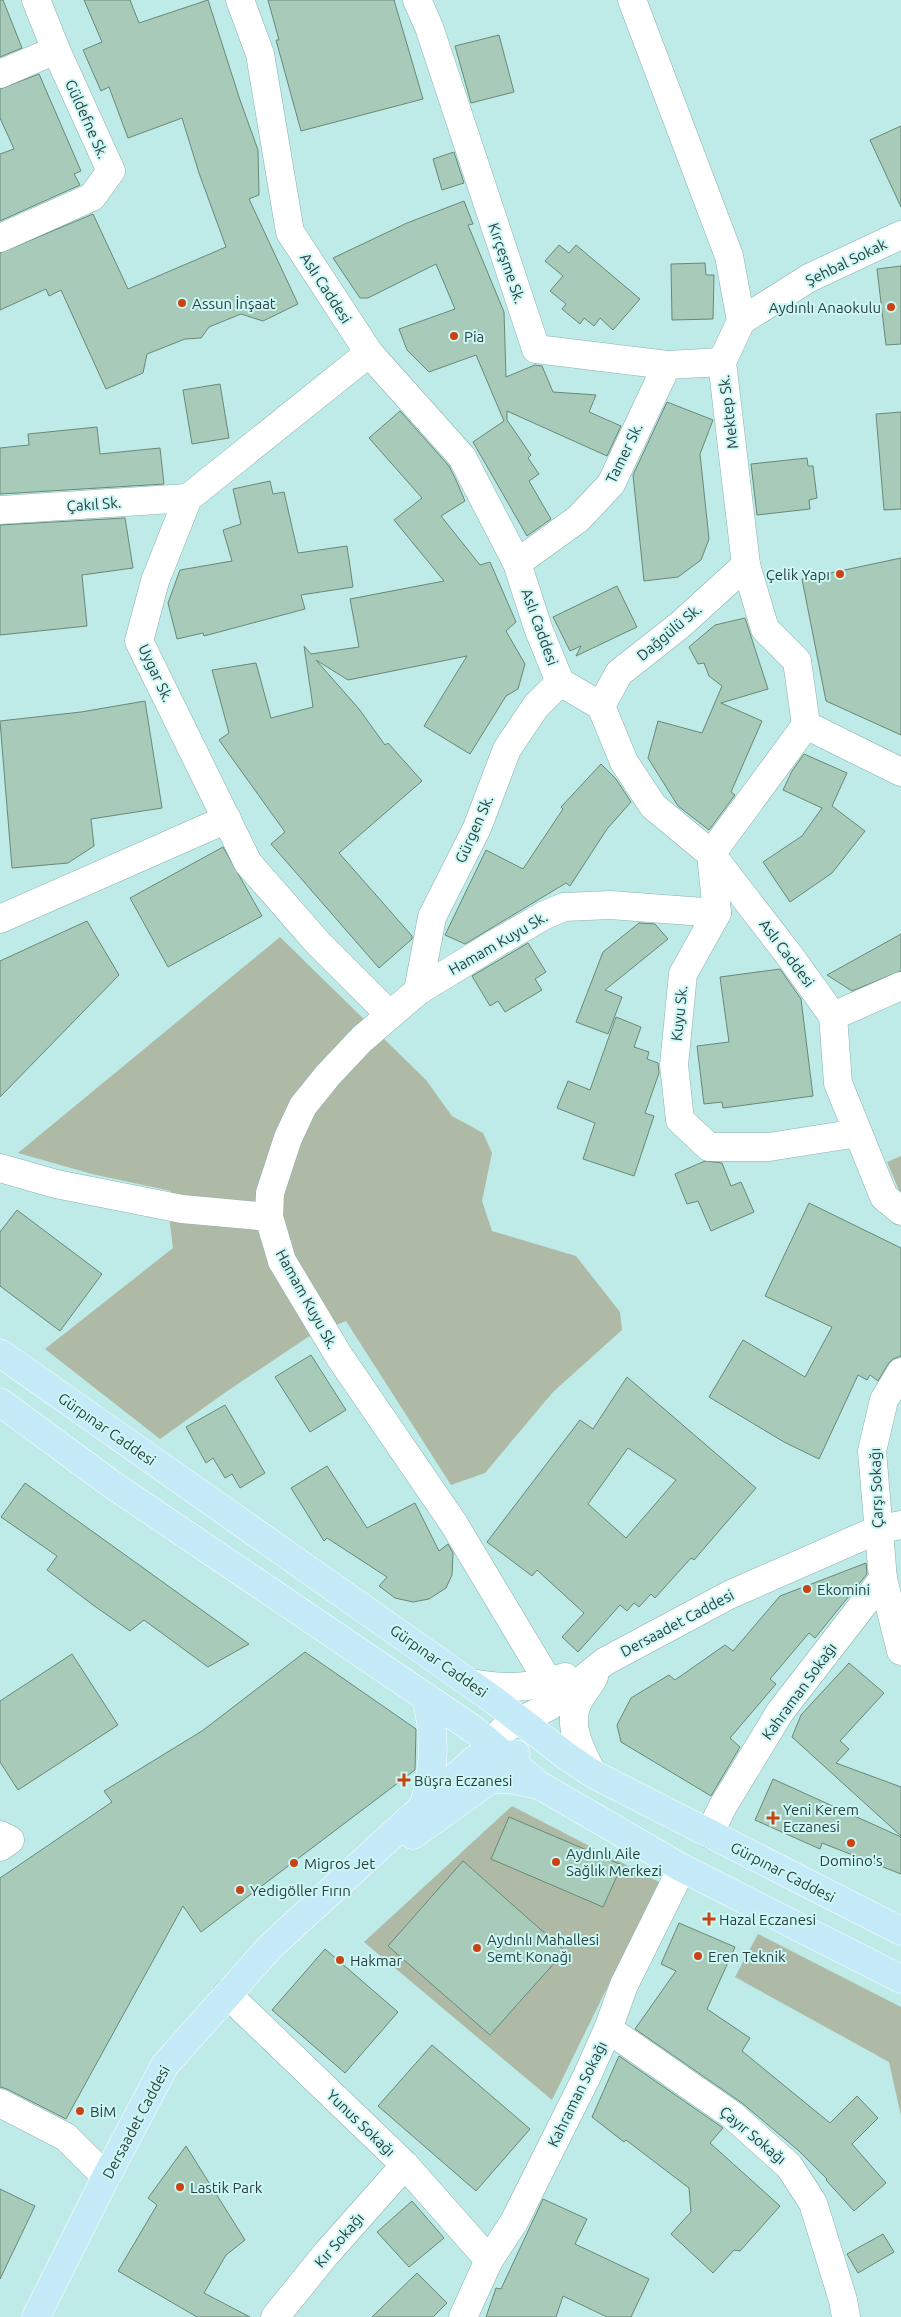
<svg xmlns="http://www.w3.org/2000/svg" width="901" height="2317" font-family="Ubuntu,sans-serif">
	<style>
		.green { fill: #afbaa6 }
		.building { fill: #a8cab8; stroke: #688978; fill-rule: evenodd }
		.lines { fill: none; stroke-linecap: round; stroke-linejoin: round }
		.minor-casing { stroke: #88b2b1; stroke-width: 29 }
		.major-casing { stroke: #fff; stroke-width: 29 }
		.minor { stroke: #fff; stroke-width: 28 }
		.major { stroke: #c5eaf8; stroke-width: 28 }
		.poi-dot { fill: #cb4313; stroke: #cbf7f5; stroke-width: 2 }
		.labels { text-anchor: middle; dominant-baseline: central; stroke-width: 4; stroke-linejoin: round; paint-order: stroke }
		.street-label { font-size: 15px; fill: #2d3f3e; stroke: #cbf7f5 }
		.poi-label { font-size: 15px; fill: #2d3f3e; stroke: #cbf7f5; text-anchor: start }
	</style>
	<rect width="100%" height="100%" fill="#beeae8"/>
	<g class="green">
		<path d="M280 937 426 1080 452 1116 483 1133 492 1153 482 1201 492 1231 576 1256 620 1312 622 1330 553 1392 485 1473 451 1485 346 1321 308 1337 223 1394 160 1439 45 1349 173 1248 170 1224 171 1191 92 1174 18 1153Z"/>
		<path d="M901 1156V1195L887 1162Z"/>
		<path d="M512 1806 659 1882 552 2100 364 1942Z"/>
		<path d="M758 1934 901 2007V2116L889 2062 735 1977Z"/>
	</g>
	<g class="building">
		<path d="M0 0H3L22 48 0 57Z"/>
		<path d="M84 0H130L139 23 208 0 240 100 258 150 259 195 249 199 298 304 263 321 241 314 209 327 201 338 185 339 147 354 143 373 106 389 61 290 49 296 46 289 0 310V253L93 214 128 289 226 247 199 173 182 118 128 138 109 87 101 91 83 50 102 42Z"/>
		<path d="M268 0H394L423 99 301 131 276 40H279Z"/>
		<path d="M499 35 514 92 471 103 455 46Z"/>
		<path d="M39 74 81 171 74 174 80 185 0 221V154L14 149 0 118V89Z"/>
		<path d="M901 126V207L870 140Z"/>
		<path d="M454 152 464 183 442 190 433 159Z"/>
		<path d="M464 201 473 224 468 225 504 312 506 377 535 365 542 366 553 392 596 395 589 412 621 426 607 456 507 411V420L531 455 528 458 539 474 529 481 551 519 527 536 473 442 504 421 476 355 429 372 407 350 399 329 455 309 436 264 368 298H360L333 258 407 223Z"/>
		<path d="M559 245 569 253 576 245 640 299 613 330 600 318 594 326 584 318 580 324 562 309 566 304 550 291 563 276 545 261Z"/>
		<path d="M705 263 706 275H714L713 319 672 320 671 264Z"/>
		<path d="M901 266V344L886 345 877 269Z"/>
		<path d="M220 384 229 438 192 444 183 390Z"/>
		<path d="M667 402 713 420 700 454 709 539 701 560 678 577 644 581 633 475Z"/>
		<path d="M400 411 449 466 456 480 465 501 441 516 480 565 490 562 516 622 506 631 525 664 518 689 506 696 470 754 424 726 467 656 348 680 316 660 359 709 385 745 388 743 422 781 339 853 412 936V939L379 968 271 844 285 832 219 740 229 733 212 670 256 663 271 718 313 707 304 646 311 654 359 647 350 599 444 581 394 520 422 498 369 438Z"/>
		<path d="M901 412V509L884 510 876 414Z"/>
		<path d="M97 427 100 454 160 448 164 484 0 494V448L29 445 28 434Z"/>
		<path d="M807 458 808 466H813L817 498 809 500 810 509 757 515 751 464Z"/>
		<path d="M270 481 273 494 284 492 298 553 347 546 353 587 301 595 305 609 204 636 203 633 177 639 168 603 180 570 232 561 223 530 241 524 233 489Z"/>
		<path d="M125 518 133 568 82 575 87 626 0 635V525Z"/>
		<path d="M901 558V735L826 701 802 579Z"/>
		<path d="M617 586 637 627 576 656 581 646 570 651 553 617Z"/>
		<path d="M745 618 768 689 721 703 762 721 731 792 735 795 709 830 678 806 648 758 658 721 702 733 722 686 709 676 704 663 698 664 689 647 715 625Z"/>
		<path d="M145 701 162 808 91 819 94 846 68 863 12 868 0 721 81 712Z"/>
		<path d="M804 754 847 773 832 806 865 831 832 873 790 902 763 862 802 836 822 808 783 790 792 771Z"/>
		<path d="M601 764 616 779 631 802 607 829 570 886 566 883 465 944 445 935 486 850 523 869 563 809 561 807Z"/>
		<path d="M223 847 262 916 168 967 130 898Z"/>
		<path d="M87 921 119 975 0 1097V961Z"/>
		<path d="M639 923 655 924 668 939 605 990 622 997 608 1034 576 1022 603 952Z"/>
		<path d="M901 934V971L852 991 827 975Z"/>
		<path d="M528 943 546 972 535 979 542 990 505 1012 498 1001 490 1006 472 976Z"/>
		<path d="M780 969 801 999 813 1096 723 1108 722 1102 704 1104 697 1046 729 1042 720 977Z"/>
		<path d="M616 1017 641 1027 634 1047 649 1052 647 1059 658 1063 659 1073 645 1113 654 1116 634 1176 583 1159 595 1123 557 1108 568 1081 590 1090Z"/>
		<path d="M705 1161 722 1163 731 1186 741 1182 754 1212 711 1231 698 1201 687 1204 675 1174Z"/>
		<path d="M809 1203 901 1248V1356L893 1359 888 1364 878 1381 870 1375 867 1380 858 1375 819 1459 784 1442 709 1397 743 1340 805 1377 832 1327 765 1296Z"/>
		<path d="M17 1210 102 1274 60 1331 0 1286V1232Z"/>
		<path d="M311 1355 346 1410 310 1432 275 1377Z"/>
		<path d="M627 1377 756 1488 694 1560 691 1558 655 1598 651 1594 639 1607 634 1603 627 1611 620 1605 578 1652 562 1637 584 1613 537 1570 532 1576 487 1542 580 1420 593 1429ZM628 1448 676 1480 626 1538 588 1504Z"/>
		<path d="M225 1405 265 1473 240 1488 232 1474 225 1478 213 1458 206 1463 186 1427Z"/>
		<path d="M327 1466 367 1528 415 1503 439 1551 448 1544 453 1553 452 1575 446 1588 429 1599 413 1602 395 1598 379 1586 387 1577 327 1538 324 1541 291 1488Z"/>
		<path d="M25 1483 249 1644 208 1667 144 1620 130 1631 93 1605 47 1570 57 1556 1 1517Z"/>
		<path d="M866 1563 867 1574 815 1638 809 1633 770 1679 776 1684 730 1738 740 1747 711 1796 621 1742 617 1725 631 1698 669 1675 675 1680 725 1645 733 1651 780 1596Z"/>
		<path d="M305 1652 416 1729 415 1770 201 1932 183 1906 66 2119 7 2089 0 2087V1878L112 1802 104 1791 202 1731Z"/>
		<path d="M72 1654 118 1725 18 1790 0 1762V1701Z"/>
		<path d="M849 1663 884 1693 840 1741 849 1749 836 1763 901 1787V1836L792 1737 801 1715Z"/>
		<path d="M773 1779 901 1837V1874L822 1843 820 1849 755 1820Z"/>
		<path d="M509 1817 622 1865 603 1907 491 1859Z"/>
		<path d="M463 1861 565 1951 490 2035 388 1946Z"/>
		<path d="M679 1923 735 1947 707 2009 750 2038 742 2051 830 2123 857 2096 878 2118 852 2144 886 2183 854 2211 826 2180 827 2179 799 2151 742 2103 635 2029 676 1971 661 1964Z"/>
		<path d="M325 1949 398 2012 345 2073 272 2010Z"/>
		<path d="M432 2045 530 2129 476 2191 378 2106Z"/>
		<path d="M619 2056 723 2128 710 2143 780 2206 740 2251 734 2250 713 2273 671 2234 691 2212 689 2188 626 2140 624 2142 592 2117Z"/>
		<path d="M186 2146 245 2240 226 2255 204 2293 250 2317H197L118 2271 157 2205 148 2198Z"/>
		<path d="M0 2189 35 2206 0 2279Z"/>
		<path d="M543 2199 587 2219 575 2244 649 2279 631 2317H607L563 2296 556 2317H486L496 2288 501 2289Z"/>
		<path d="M412 2201 444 2238 409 2267 377 2232Z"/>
		<path d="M883 2234 894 2252 858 2273 847 2254Z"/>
		<path d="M417 2273 447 2303 433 2317H372Z"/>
	</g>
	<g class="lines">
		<defs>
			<g id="minor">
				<path d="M240 0 260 54 290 232 369 353 462 457 517 563 538 628 560 682 601 706 624 762 653 806 711 854 789 955 833 1016 838 1083 884 1197 901 1211"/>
				<path d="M417 0 429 27 536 349 667 365 722 362"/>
				<path d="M632 0 729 256 741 321 722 362 746 565 765 629 797 661 806 725 901 772"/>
				<path d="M0 74 56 50"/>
				<path d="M0 238 92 197 111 171 56 50 36 0"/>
				<path d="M741 321 809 278 901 235"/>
				<path d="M369 353 188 498 155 581 139 641 248 863 318 943 390 1015"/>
				<path d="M0 510 188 498"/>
				<path d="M517 563 578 519 611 484 667 365"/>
				<path d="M601 706 619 673 680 625 746 565"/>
				<path d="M806 725 711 854 717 913 683 974 674 1065 680 1120 709 1147H769L858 1133"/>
				<path d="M0 919 227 819"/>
				<path d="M418 991 432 917 477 828 507 749 536 706 560 682"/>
				<path d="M833 1016 901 986"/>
				<path d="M0 1168 56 1184 182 1209 269 1217"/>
				<path d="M901 1372 884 1400 872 1451 883 1579 901 1651"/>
				<path d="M470 1683C504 1689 531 1689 565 1677"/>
				<path d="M549 1683 454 1524 339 1356 282 1261 269 1217 270 1193 288 1138 303 1106 328 1075 362 1039 418 991 493 945 545 915 564 907 610 905 717 913"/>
				<path d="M475 1759 504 1729 550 1706 604 1662 729 1595 877 1530 901 1525"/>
				<path d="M593 1774C583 1755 567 1727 577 1704 581 1695 589 1686 594 1677"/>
				<path d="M709 1834 723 1806 780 1712 883 1579"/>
				<path d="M0 1835 10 1840 0 1847"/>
				<path d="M227 1994 405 2165 489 2260"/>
				<path d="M608 2029 732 2115 789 2166 813 2203 843 2300 846 2317"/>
				<path d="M0 2103 66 2137 106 2177"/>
				<path d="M275 2317 326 2254 405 2165"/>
				<path d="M463 2317 489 2260 514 2222 587 2076 608 2029 624 1985 682 1868"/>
			</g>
			<g id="major">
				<path d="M0 1353 495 1701 565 1755 593 1774 901 1931"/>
				<path d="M0 1402 110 1483 473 1729 539 1785 682 1868 901 1979"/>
				<path d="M424 1805C435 1762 436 1740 426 1697"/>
				<path d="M413 1835 490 1780 508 1779 539 1785"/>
				<path d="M36 2317 106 2177 165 2065 270 1947 475 1759 516 1754"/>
			</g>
		</defs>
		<use href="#minor" class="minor-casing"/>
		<use href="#major" class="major-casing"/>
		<use href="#minor" class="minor"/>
		<use href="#major" class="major"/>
	</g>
	<g class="poi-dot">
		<circle cx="182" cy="303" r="5"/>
		<circle cx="891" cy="307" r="5"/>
		<circle cx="454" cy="336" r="5"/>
		<circle cx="840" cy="574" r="5"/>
		<circle cx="807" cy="1589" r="5"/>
		<path d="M401.5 1772.5h5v5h5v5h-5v5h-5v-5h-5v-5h5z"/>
		<path d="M770.5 1810.5h5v5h5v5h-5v5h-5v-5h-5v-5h5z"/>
		<circle cx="851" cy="1843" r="5"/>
		<circle cx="556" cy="1862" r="5"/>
		<circle cx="294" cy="1863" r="5"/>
		<circle cx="240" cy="1890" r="5"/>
		<path d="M706.5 1911.5h5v5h5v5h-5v5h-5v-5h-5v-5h5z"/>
		<circle cx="477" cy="1948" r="5"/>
		<circle cx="698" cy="1956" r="5"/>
		<circle cx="340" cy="1960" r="5"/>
		<circle cx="80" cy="2111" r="5"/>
		<circle cx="180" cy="2187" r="5"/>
	</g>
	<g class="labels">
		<g class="street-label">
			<text transform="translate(87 119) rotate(66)">Güldefne Sk.</text>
			<text transform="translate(846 262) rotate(-26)">Şehbal Sokak</text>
			<text transform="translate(507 263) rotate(71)">Kırçeşme Sk.</text>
			<text transform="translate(326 288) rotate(57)">Aslı Caddesi</text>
			<text transform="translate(728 412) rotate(-97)">Mektep Sk.</text>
			<text transform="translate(624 453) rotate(-64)">Tamer Sk.</text>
			<text transform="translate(94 504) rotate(-4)">Çakıl Sk.</text>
			<text transform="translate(540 627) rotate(70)">Aslı Caddesi</text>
			<text transform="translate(669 632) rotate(-40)">Dağgülü Sk.</text>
			<text transform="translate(156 673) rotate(65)">Uygar Sk.</text>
			<text transform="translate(474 829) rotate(-66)">Gürgen Sk.</text>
			<text transform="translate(498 943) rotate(-30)">Hamam Kuyu Sk.</text>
			<text transform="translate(787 953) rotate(53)">Aslı Caddesi</text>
			<text transform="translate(679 1013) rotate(-84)">Kuyu Sk.</text>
			<text transform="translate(307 1299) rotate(61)">Hamam Kuyu Sk.</text>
			<text transform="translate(107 1429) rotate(35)">Gürpınar Caddesi</text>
			<text transform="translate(876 1488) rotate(-92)">Çarşı Sokağı</text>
			<text transform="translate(677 1623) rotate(-28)">Dersaadet Caddesi</text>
			<text transform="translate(439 1661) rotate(35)">Gürpınar Caddesi</text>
			<text transform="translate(799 1691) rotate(-54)">Kahraman Sokağı</text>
			<text transform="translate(783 1872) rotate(27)">Gürpınar Caddesi</text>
			<text transform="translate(577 2094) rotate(-64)">Kahraman Sokağı</text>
			<text transform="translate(136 2122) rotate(-62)">Dersaadet Caddesi</text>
			<text transform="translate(361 2123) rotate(44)">Yunus Sokağı</text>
			<text transform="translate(753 2135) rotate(40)">Çayır Sokağı</text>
			<text transform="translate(339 2240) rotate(-49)">Kır Sokağı</text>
		</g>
		<g class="poi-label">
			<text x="192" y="303">Assun İnşaat</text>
			<text x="881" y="307" text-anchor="end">Aydınlı Anaokulu</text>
			<text x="464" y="336">Pia</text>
			<text x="830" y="574" text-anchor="end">Çelik Yapı</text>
			<text x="817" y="1589">Ekomini</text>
			<text x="414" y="1780">Büşra Eczanesi</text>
			<text x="783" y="1809">Yeni Kerem<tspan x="783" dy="17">Eczanesi</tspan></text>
			<text x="566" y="1853">Aydınlı Aile<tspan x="566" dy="17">Sağlık Merkezi</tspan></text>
			<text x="851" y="1860" text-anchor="middle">Domino's</text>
			<text x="304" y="1863">Migros Jet</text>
			<text x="250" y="1890">Yedigöller Fırın</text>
			<text x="719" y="1919">Hazal Eczanesi</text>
			<text x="487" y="1939">Aydınlı Mahallesi<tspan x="487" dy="17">Semt Konağı</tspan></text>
			<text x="708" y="1956">Eren Teknik</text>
			<text x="350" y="1960">Hakmar</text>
			<text x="90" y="2111">BİM</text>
			<text x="190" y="2187">Lastik Park</text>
		</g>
	</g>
</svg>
